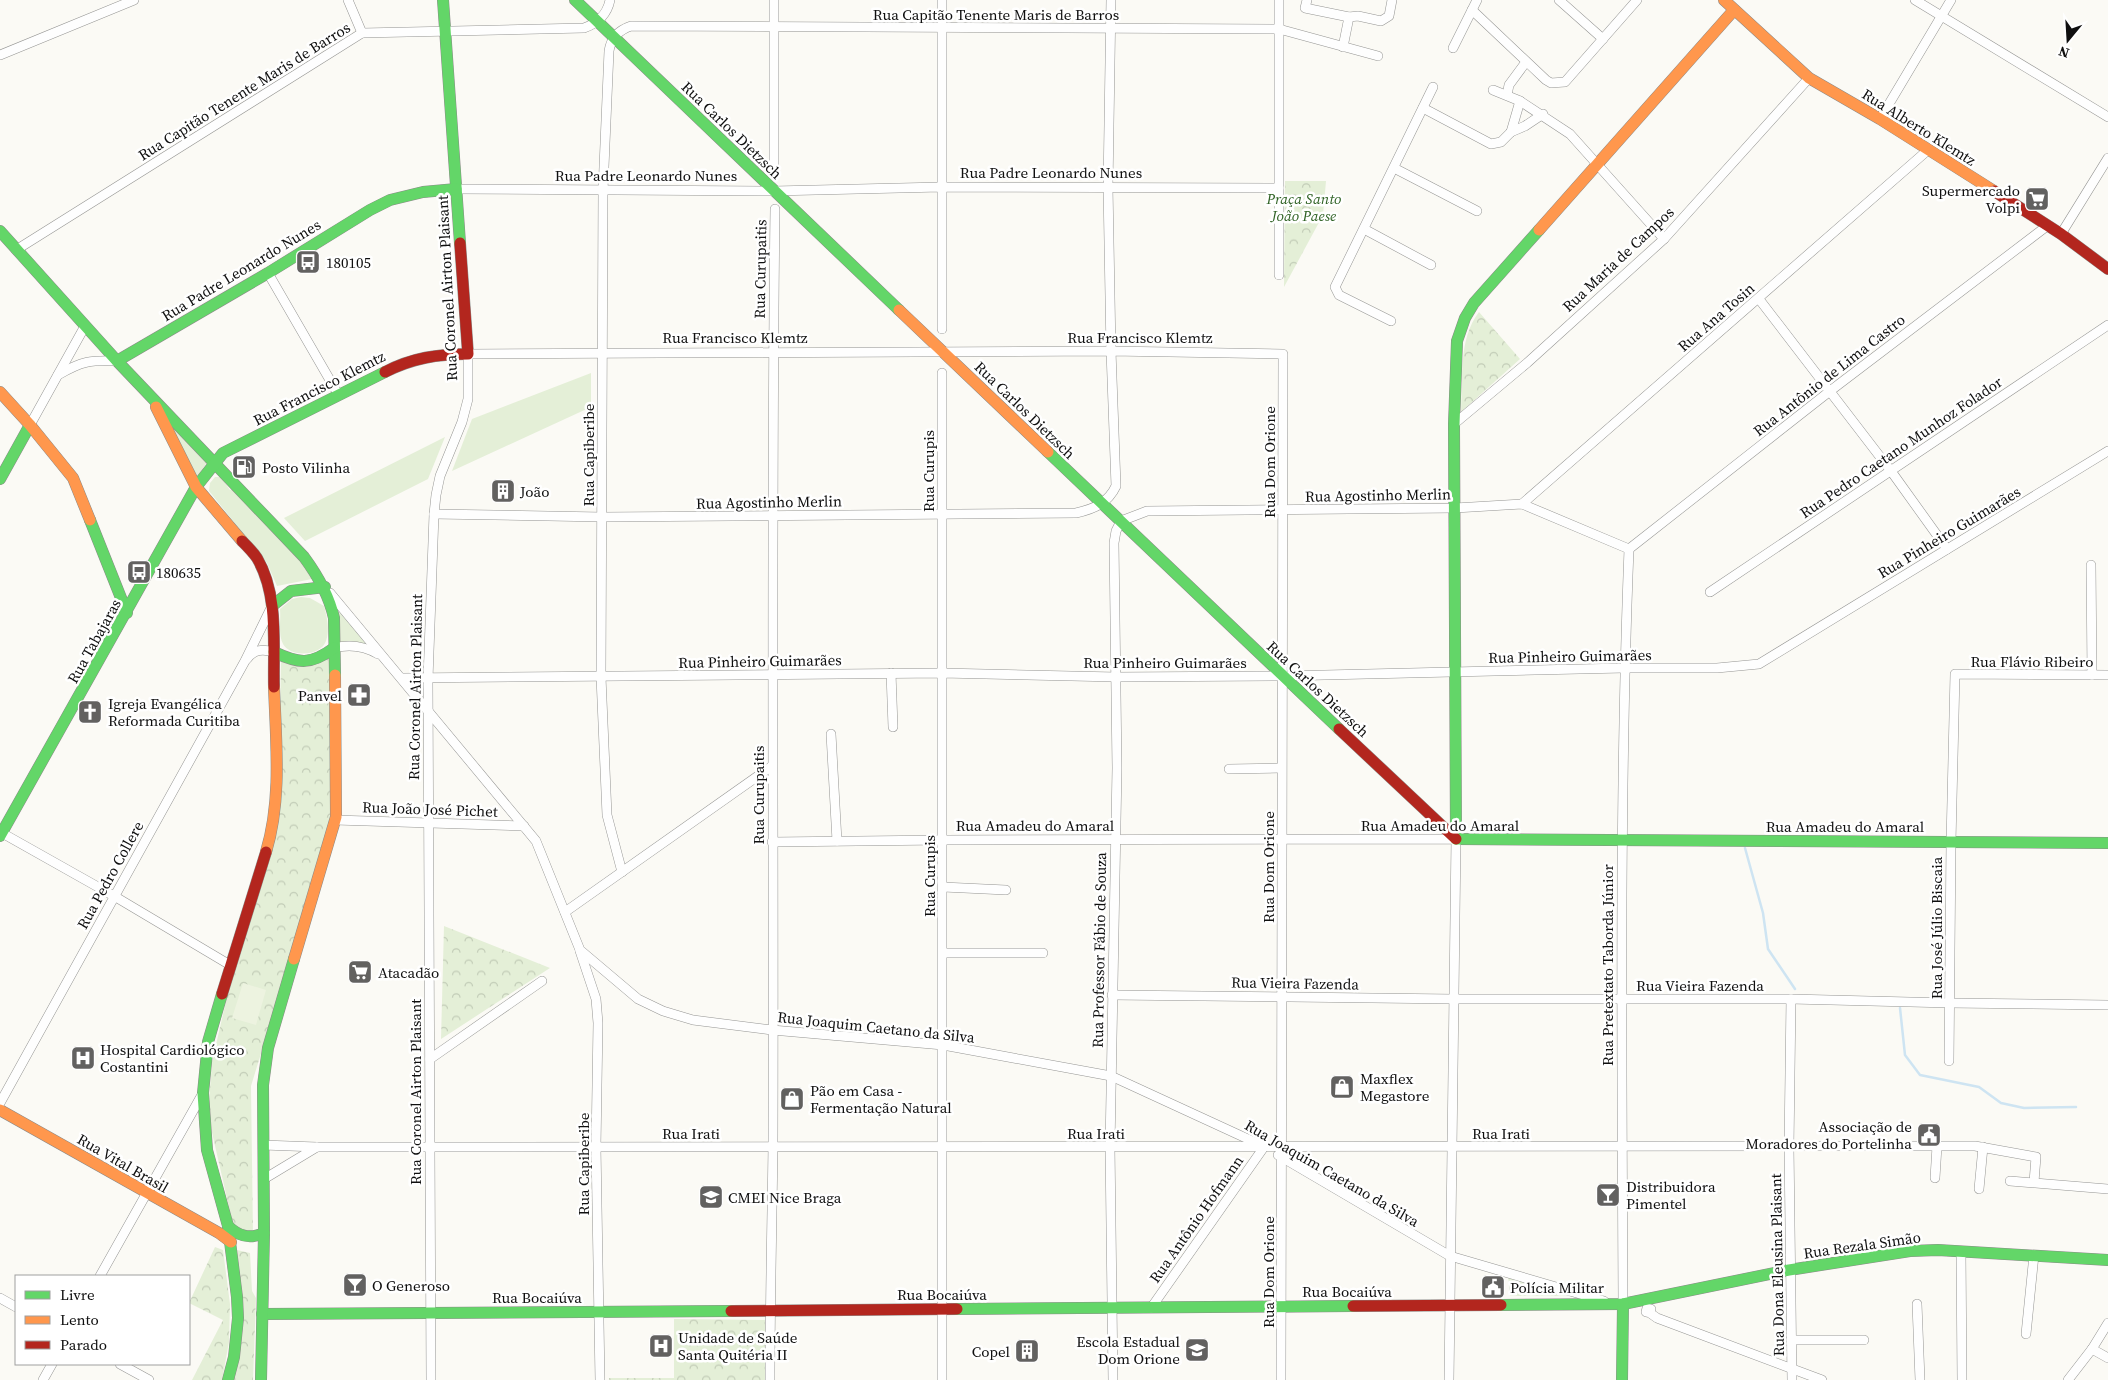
<svg xmlns="http://www.w3.org/2000/svg" width="2108" height="1380" font-family="'Source Serif 4',serif">
	<style>
		.grass { fill: #e4efd7 }
		.park { fill: url(#park-crowns) }
		.pitch { fill: #edf3e0 }
		.lines { fill: none; stroke-linecap: round; stroke-linejoin: round }
		.stream { stroke: #cee4f2; stroke-width: 2.5 }
		.street-casing { stroke: #959593; stroke-width: 10 }
		.fast-casing { stroke: #8c8b89; stroke-width: 12 }
		.slow-casing { stroke: #8c8b89; stroke-width: 12 }
		.jam-casing { stroke: #8c8b89; stroke-width: 12 }
		.street { stroke: #fefefe; stroke-width: 9 }
		.fast { stroke: #63d668; stroke-width: 11 }
		.slow { stroke: #ff974d; stroke-width: 11 }
		.jam { stroke: #b3261e; stroke-width: 11 }
		.labels { text-anchor: middle; dominant-baseline: central; stroke-width: 5; stroke-linejoin: round; paint-order: stroke }
		.street-label { font-size: 15px; fill: #0f0f0f; stroke: #fff }
		.poi-label { font-size: 15px; fill: #0f0f0f; stroke: #fff; text-anchor: start }
		.park-label { font-size: 15px; font-style: italic; fill: #2f6224; stroke: #fff }
	</style>
	<defs>
		<pattern id="park-crowns" width="20" height="18" patternUnits="userSpaceOnUse" patternTransform="scale(1.25)"><rect width="20" height="18" fill="#e4efd7"/><path d="M2 6a3 3 0 1 1 6 0M12 15a3 3 0 1 1 6 0" fill="none" stroke="#c2ccb7"/></pattern>
	</defs>
	<rect width="100%" height="100%" fill="#fbfaf5"/>
	<g class="grass">
		<path d="M591 373V407L452 471 472 419Z"/>
		<path d="M164 414 208 461 197 477Z"/>
		<path d="M445 437 428 479 305 541 284 518Z"/>
		<path d="M215 477H221L230 490 232 489 302 563 312 579 277 586 267 563 209 491 210 483Z"/>
		<path d="M301 597 310 598 324 606C327 616 330 631 326 641 321 656 291 658 283 644 278 635 281 620 280 609L292 599Z"/>
		<path d="M339 609 370 646 340 643Z"/>
	</g>
	<g class="park">
		<path d="M1285 181H1326L1323 215 1284 287Z"/>
		<path d="M1479 312 1520 359 1461 412C1463 379 1458 339 1479 312Z"/>
		<path d="M329 658 332 812 327 839 251 1086 253 1236 234 1229 208 1115 212 1062 236 958 278 823 281 661Z"/>
		<path d="M444 926 550 968 441 1039Z"/>
		<path d="M215 1247 223 1250 230 1304 229 1342 222 1380H192L223 1320 189 1303Z"/>
		<path d="M237 1250 250 1253 252 1291 256 1298 253 1380H232Z"/>
		<path d="M1508 1275 1572 1296H1510Z"/>
		<path d="M674 1319 765 1320V1380H609V1378H674Z"/>
	</g>
	<path class="pitch" d="M243 983 266 990 256 1025 232 1018Z"/>
	<g class="lines">
		<g class="stream">
			<path d="M1745 848 1763 913 1768 949 1795 989"/>
			<path d="M1900 1008 1905 1055 1920 1075 1979 1087 2001 1103 2024 1108 2076 1107"/>
		</g>
		<defs>
			<g id="street">
				<path d="M348 0 362 33"/>
				<path d="M942 0V329"/>
				<path d="M1279 0V275"/>
				<path d="M1307 0 1305 8 1349 17"/>
				<path d="M1559 0 1603 39"/>
				<path d="M1915 0 2108 117"/>
				<path d="M1472 10 1546 80 1551 83 1565 82 1637 0"/>
				<path d="M1343 47 1349 17 1358 16 1381 21 1389 16 1392 0"/>
				<path d="M1453 48 1477 0"/>
				<path d="M0 55 134 0"/>
				<path d="M1493 90 1520 101 1570 134 1664 239"/>
				<path d="M1507 95 1509 85 1526 62"/>
				<path d="M1423 108 1491 144 1501 142 1511 132 1525 126 1543 114"/>
				<path d="M1880 119 1951 0"/>
				<path d="M1511 132 1520 101"/>
				<path d="M774 167V0"/>
				<path d="M1394 168 1477 211"/>
				<path d="M456 189 774 191 941 187 1279 188"/>
				<path d="M1364 229 1431 265"/>
				<path d="M2061 234 2108 158"/>
				<path d="M16 250 362 33 584 28C598 23 607 15 610 0"/>
				<path d="M268 273 338 394"/>
				<path d="M1759 299 1891 471 1947 549"/>
				<path d="M1391 321 1339 295 1335 287 1433 87"/>
				<path d="M942 373V1380"/>
				<path d="M58 375C82 361 90 360 117 361"/>
				<path d="M1454 424 1527 363 1664 239 1809 78"/>
				<path d="M30 425 85 326"/>
				<path d="M1522 504 1928 150"/>
				<path d="M434 514 602 517 1076 513C1094 509 1108 503 1116 486L1111 351 1108 187 1111 0"/>
				<path d="M1629 549 1830 391 2047 226"/>
				<path d="M2091 565 2092 675"/>
				<path d="M1710 592 2108 325"/>
				<path d="M330 593 536 841 580 950 638 999 663 1011 693 1020 772 1030 943 1045 1111 1076 1261 1145"/>
				<path d="M334 648C350 644 364 646 378 654"/>
				<path d="M247 659C254 649 263 649 274 652"/>
				<path d="M891 673 893 727"/>
				<path d="M403 678 942 673 1116 677 1282 676 1624 668H1717L1759 664 2108 451"/>
				<path d="M831 734 837 841"/>
				<path d="M1229 769 1281 768"/>
				<path d="M335 820 524 826"/>
				<path d="M2 833 114 896 230 965"/>
				<path d="M772 842 943 840 1456 839 1449 1380"/>
				<path d="M622 872 607 815 601 677 603 190 609 51C611 38 619 30 631 26L1279 29 1378 56"/>
				<path d="M943 887 1006 890"/>
				<path d="M565 912 772 766"/>
				<path d="M580 951 596 999 598 1023 596 1147 600 1380"/>
				<path d="M943 953H1043"/>
				<path d="M1112 995 1454 999H1791L1950 1003 2108 1005"/>
				<path d="M1791 999 1789 1147 1792 1380"/>
				<path d="M430 1059 542 981"/>
				<path d="M1949 1061 1951 842 1955 674 2108 675"/>
				<path d="M0 1103 245 661 271 608"/>
				<path d="M263 1145 317 1147 1975 1146 2036 1157 2034 1182"/>
				<path d="M1278 1155 1450 1256 1604 1301"/>
				<path d="M1935 1178 1937 1146"/>
				<path d="M264 1179 317 1147"/>
				<path d="M2010 1181 2108 1189"/>
				<path d="M1979 1189 1983 1147"/>
				<path d="M1961 1251 1962 1380"/>
				<path d="M100 1276 203 1093"/>
				<path d="M0 1298 16 1307"/>
				<path d="M1623 1304C1622 1053 1619 801 1629 549"/>
				<path d="M1917 1304 1920 1380"/>
				<path d="M1151 1308 1264 1147"/>
				<path d="M1650 1313 1646 1312 1647 1308 1651 1309 1650 1313 1657 1318 1822 1380"/>
				<path d="M2026 1334 2034 1255"/>
				<path d="M1791 1340H1864"/>
				<path d="M2092 1349 2108 1358"/>
				<path d="M120 1364 149 1380"/>
				<path d="M43 1380 52 1364"/>
				<path d="M431 1380 428 679 434 514 436 495 440 476 462 422 468 399V354L1111 351 1283 354 1281 1380"/>
				<path d="M770 1380C770 1302 772 1223 773 1145 774 833 771 521 775 209"/>
				<path d="M1113 1380 1110 1147 1117 768 1114 543 1116 531 1121 521 1147 511 1455 508 1522 504 1629 549"/>
				<path d="M2068 1380 2092 1349 2108 1323"/>
			</g>
			<g id="fast">
				<path d="M443 0 460 243"/>
				<path d="M575 0 899 310"/>
				<path d="M0 231 117 361 304 557C318 576 329 595 334 618L335 675"/>
				<path d="M117 361 268 273 370 210 390 200 423 192 456 189"/>
				<path d="M1048 452 1339 729"/>
				<path d="M0 479 30 425"/>
				<path d="M90 520 127 613"/>
				<path d="M272 606 291 591 325 587"/>
				<path d="M274 652C299 664 311 665 334 648"/>
				<path d="M0 836 196 487 223 453 385 372"/>
				<path d="M1456 839 1454 424 1457 341 1465 318 1474 303 1539 230"/>
				<path d="M1456 839 2108 843"/>
				<path d="M222 994 208 1042 203 1093 207 1150 228 1226 237 1297 238 1318 234 1357 228 1380"/>
				<path d="M228 1226C239 1237 250 1239 264 1233"/>
				<path d="M1501 1305 1623 1304 1789 1270 1910 1251 1938 1250 2108 1260"/>
				<path d="M957 1309 1353 1306"/>
				<path d="M262 1314 731 1311"/>
				<path d="M261 1380 264 1233 263 1085 268 1048 294 959"/>
				<path d="M1622 1380 1623 1304"/>
			</g>
			<g id="slow">
				<path d="M1724 0 1809 78 1880 119 1994 191"/>
				<path d="M1539 230 1734 10"/>
				<path d="M899 310 1048 452"/>
				<path d="M0 392 30 425 73 478 90 520"/>
				<path d="M156 407 196 487 242 541"/>
				<path d="M266 852C282 799 276 742 274 687"/>
				<path d="M294 959 336 817 335 675"/>
				<path d="M0 1110 219 1233 231 1242"/>
			</g>
			<g id="jam">
				<path d="M1994 191 2061 234 2108 269"/>
				<path d="M385 372C412 358 438 354 468 354L460 243"/>
				<path d="M242 541C247 546 253 552 257 558 279 595 273 645 274 687"/>
				<path d="M1339 729 1456 839"/>
				<path d="M222 994 266 852"/>
				<path d="M1353 1306 1501 1305"/>
				<path d="M731 1311 957 1309"/>
			</g>
		</defs>
		<use href="#street" class="street-casing"/>
		<use href="#fast" class="fast-casing"/>
		<use href="#slow" class="slow-casing"/>
		<use href="#jam" class="jam-casing"/>
		<use href="#street" class="street"/>
		<use href="#fast" class="fast"/>
		<use href="#slow" class="slow"/>
		<use href="#jam" class="jam"/>
	</g>
	<defs>
		<symbol id="supermarket-square" viewBox="-11 -11 22 22"><rect x="-9" y="-9" width="18" height="18" rx="4" fill="#626160" stroke="#fff"/><path d="M-6-5.5h2.5l.6 2H6L4.5 2H-2.5L-4.4-4H-6ZM-1.5 3.2a1.3 1.3 0 1 0 .1 0ZM3 3.2a1.3 1.3 0 1 0 .1 0Z" fill="#fff"/></symbol>
		<symbol id="bus-square" viewBox="-11 -11 22 22"><rect x="-9" y="-9" width="18" height="18" rx="4" fill="#626160" stroke="#fff"/><path d="M-5-6H5V4H4V6H2V4H-2V6H-4V4H-5ZM-3.5-4V0h7V-4ZM-3.5 1.2v1.5H-2V1.2ZM2 1.2v1.5H3.5V1.2Z" fill="#fff"/></symbol>
		<symbol id="fuel-square" viewBox="-11 -11 22 22"><rect x="-9" y="-9" width="18" height="18" rx="4" fill="#626160" stroke="#fff"/><path d="M-5.5-6h7V0h2V4h1.3V-2.5L3-4.5l.8-.8L6-3V5H2.5V1h-1V6h-7ZM-4.2-4.7v3.2H.2V-4.7Z" fill="#fff"/></symbol>
		<symbol id="building-square" viewBox="-11 -11 22 22"><rect x="-9" y="-9" width="18" height="18" rx="4" fill="#626160" stroke="#fff"/><path d="M-4-6H4V6H1V3H-1V6H-4ZM-2.5-4.3h1.7v1.8h-1.7ZM.8-4.3h1.7v1.8H.8ZM-2.5-1h1.7V.8h-1.7ZM.8-1h1.7V.8H.8Z" fill="#fff"/></symbol>
		<symbol id="pharmacy-square" viewBox="-11 -11 22 22"><rect x="-9" y="-9" width="18" height="18" rx="4" fill="#626160" stroke="#fff"/><path d="M-2-6h4v4h4v4h-4v4h-4v-4h-4v-4h4Z" fill="#fff"/></symbol>
		<symbol id="church-square" viewBox="-11 -11 22 22"><rect x="-9" y="-9" width="18" height="18" rx="4" fill="#626160" stroke="#fff"/><path d="M-1.2-6h2.4v3.5h3.3v2.4h-3.3V6h-2.4V-.1h-3.3v-2.4h3.3Z" fill="#fff"/></symbol>
		<symbol id="hospital-square" viewBox="-11 -11 22 22"><rect x="-9" y="-9" width="18" height="18" rx="4" fill="#626160" stroke="#fff"/><path d="M-5-5h3v3.5h4V-5h3V5h-3V1.5h-4V5h-3Z" fill="#fff"/></symbol>
		<symbol id="shop-square" viewBox="-11 -11 22 22"><rect x="-9" y="-9" width="18" height="18" rx="4" fill="#626160" stroke="#fff"/><path d="M-5-2.5h2.3a2.7 3.5 0 0 1 5.4 0H5L5.5 6h-11ZM-1.5-2.5h3a1.5 2.3 0 0 0-3 0Z" fill="#fff"/></symbol>
		<symbol id="civic-square" viewBox="-11 -11 22 22"><rect x="-9" y="-9" width="18" height="18" rx="4" fill="#626160" stroke="#fff"/><path d="M-.6-6.5H3V-4.5H.6V-3L4-1V1h2V6H-6V1h2V-1L-.6-3ZM-1.2 2.5V6h2.4V2.5Z" fill="#fff"/></symbol>
		<symbol id="bar-square" viewBox="-11 -11 22 22"><rect x="-9" y="-9" width="18" height="18" rx="4" fill="#626160" stroke="#fff"/><path d="M-6-5H6L.8 .8V4.5H3.5V6h-7V4.5H-.8V.8Z" fill="#fff"/></symbol>
		<symbol id="school-square" viewBox="-11 -11 22 22"><rect x="-9" y="-9" width="18" height="18" rx="4" fill="#626160" stroke="#fff"/><path d="M0-5L7-2L0 1L-7-2ZM-4 1L0 2.5L4 1V4Q0 6-4 4Z" fill="#fff"/></symbol>
	</defs>
	<g fill-rule="evenodd">
		<use href="#supermarket-square" x="2023" y="185" width="28" height="28"/>
		<use href="#bus-square" x="294" y="248" width="28" height="28"/>
		<use href="#fuel-square" x="230" y="453" width="28" height="28"/>
		<use href="#building-square" x="489" y="477" width="28" height="28"/>
		<use href="#bus-square" x="125" y="558" width="28" height="28"/>
		<use href="#pharmacy-square" x="345" y="681" width="28" height="28"/>
		<use href="#church-square" x="76" y="698" width="28" height="28"/>
		<use href="#supermarket-square" x="346" y="958" width="28" height="28"/>
		<use href="#hospital-square" x="69" y="1044" width="28" height="28"/>
		<use href="#shop-square" x="1328" y="1073" width="28" height="28"/>
		<use href="#shop-square" x="778" y="1085" width="28" height="28"/>
		<use href="#civic-square" x="1915" y="1121" width="28" height="28"/>
		<use href="#bar-square" x="1594" y="1181" width="28" height="28"/>
		<use href="#school-square" x="697" y="1183" width="28" height="28"/>
		<use href="#bar-square" x="341" y="1271" width="28" height="28"/>
		<use href="#civic-square" x="1479" y="1273" width="28" height="28"/>
		<use href="#hospital-square" x="647" y="1332" width="28" height="28"/>
		<use href="#school-square" x="1183" y="1336" width="28" height="28"/>
		<use href="#building-square" x="1013" y="1337" width="28" height="28"/>
	</g>
	<g class="labels">
		<g class="street-label">
			<text x="996" y="14">Rua Capitão Tenente Maris de Barros</text>
			<text transform="translate(244 91) rotate(-32)">Rua Capitão Tenente Maris de Barros</text>
			<text transform="translate(1919 127) rotate(32)">Rua Alberto Klemtz</text>
			<text transform="translate(732 130) rotate(44)">Rua Carlos Dietzsch</text>
			<text x="1051" y="172">Rua Padre Leonardo Nunes</text>
			<text x="646" y="175">Rua Padre Leonardo Nunes</text>
			<text transform="translate(1618 259) rotate(-43)">Rua Maria de Campos</text>
			<text transform="translate(760 269) rotate(-89)">Rua Curupaitis</text>
			<text transform="translate(241 270) rotate(-31)">Rua Padre Leonardo Nunes</text>
			<text transform="translate(447 288) rotate(-93)">Rua Coronel Airton Plaisant</text>
			<text transform="translate(1716 317) rotate(-41)">Rua Ana Tosin</text>
			<text x="735" y="337">Rua Francisco Klemtz</text>
			<text x="1140" y="337">Rua Francisco Klemtz</text>
			<text transform="translate(1829 375) rotate(-38)">Rua Antônio de Lima Castro</text>
			<text transform="translate(319 388) rotate(-27)">Rua Francisco Klemtz</text>
			<text transform="translate(1025 410) rotate(44)">Rua Carlos Dietzsch</text>
			<text transform="translate(1901 447) rotate(-34)">Rua Pedro Caetano Munhoz Folador</text>
			<text transform="translate(588 455) rotate(-90)">Rua Capiberibe</text>
			<text transform="translate(1269 462) rotate(-90)">Rua Dom Orione</text>
			<text transform="translate(928 471) rotate(-90)">Rua Curupis</text>
			<text transform="translate(1378 495) rotate(-1)">Rua Agostinho Merlin</text>
			<text transform="translate(769 502) rotate(-1)">Rua Agostinho Merlin</text>
			<text transform="translate(1949 532) rotate(-31)">Rua Pinheiro Guimarães</text>
			<text transform="translate(94 641) rotate(-61)">Rua Tabajaras</text>
			<text transform="translate(1570 656) rotate(-1)">Rua Pinheiro Guimarães</text>
			<text transform="translate(760 661) rotate(-1)">Rua Pinheiro Guimarães</text>
			<text x="2032" y="661">Rua Flávio Ribeiro</text>
			<text x="1165" y="662">Rua Pinheiro Guimarães</text>
			<text transform="translate(415 687) rotate(-89)">Rua Coronel Airton Plaisant</text>
			<text transform="translate(1318 689) rotate(43)">Rua Carlos Dietzsch</text>
			<text transform="translate(758 795) rotate(-90)">Rua Curupaitis</text>
			<text transform="translate(430 809) rotate(2)">Rua João José Pichet</text>
			<text x="1035" y="825">Rua Amadeu do Amaral</text>
			<text x="1440" y="825">Rua Amadeu do Amaral</text>
			<text x="1845" y="826">Rua Amadeu do Amaral</text>
			<text transform="translate(1268 867) rotate(-90)">Rua Dom Orione</text>
			<text transform="translate(110 875) rotate(-61)">Rua Pedro Collere</text>
			<text transform="translate(929 876) rotate(-90)">Rua Curupis</text>
			<text transform="translate(1936 928) rotate(-90)">Rua José Júlio Biscaia</text>
			<text transform="translate(1099 950) rotate(-89)">Rua Professor Fábio de Souza</text>
			<text transform="translate(1607 965) rotate(-90)">Rua Pretextato Taborda Júnior</text>
			<text transform="translate(1295 983) rotate(1)">Rua Vieira Fazenda</text>
			<text x="1700" y="985">Rua Vieira Fazenda</text>
			<text transform="translate(876 1027) rotate(6)">Rua Joaquim Caetano da Silva</text>
			<text transform="translate(415 1092) rotate(-90)">Rua Coronel Airton Plaisant</text>
			<text x="691" y="1133">Rua Irati</text>
			<text x="1096" y="1133">Rua Irati</text>
			<text x="1501" y="1133">Rua Irati</text>
			<text transform="translate(123 1163) rotate(30)">Rua Vital Brasil</text>
			<text transform="translate(583 1164) rotate(-90)">Rua Capiberibe</text>
			<text transform="translate(1332 1173) rotate(30)">Rua Joaquim Caetano da Silva</text>
			<text transform="translate(1196 1219) rotate(-55)">Rua Antônio Hofmann</text>
			<text transform="translate(1862 1245) rotate(-8)">Rua Rezala Simão</text>
			<text transform="translate(1777 1265) rotate(-91)">Rua Dona Eleusina Plaisant</text>
			<text transform="translate(1268 1272) rotate(-90)">Rua Dom Orione</text>
			<text x="1347" y="1291">Rua Bocaiúva</text>
			<text x="942" y="1294">Rua Bocaiúva</text>
			<text x="537" y="1297">Rua Bocaiúva</text>
		</g>
		<g class="poi-label">
			<text x="2020" y="190" text-anchor="end">Supermercado<tspan x="2020" dy="17">Volpi</tspan></text>
			<text x="326" y="262">180105</text>
			<text x="262" y="467">Posto Vilinha</text>
			<text x="520" y="491">João</text>
			<text x="156" y="572">180635</text>
			<text x="342" y="695" text-anchor="end">Panvel</text>
			<text x="108" y="703">Igreja Evangélica<tspan x="108" dy="17">Reformada Curitiba</tspan></text>
			<text x="378" y="972">Atacadão</text>
			<text x="100" y="1049">Hospital Cardiológico<tspan x="100" dy="17">Costantini</tspan></text>
			<text x="1360" y="1078">Maxflex<tspan x="1360" dy="17">Megastore</tspan></text>
			<text x="810" y="1090">Pão em Casa -<tspan x="810" dy="17">Fermentação Natural</tspan></text>
			<text x="1912" y="1126" text-anchor="end">Associação de<tspan x="1912" dy="17">Moradores do Portelinha</tspan></text>
			<text x="1626" y="1186">Distribuidora<tspan x="1626" dy="17">Pimentel</tspan></text>
			<text x="728" y="1197">CMEI Nice Braga</text>
			<text x="372" y="1285">O Generoso</text>
			<text x="1510" y="1287">Polícia Militar</text>
			<text x="678" y="1337">Unidade de Saúde<tspan x="678" dy="17">Santa Quitéria II</tspan></text>
			<text x="1180" y="1341" text-anchor="end">Escola Estadual<tspan x="1180" dy="17">Dom Orione</tspan></text>
			<text x="1010" y="1351" text-anchor="end">Copel</text>
		</g>
		<g class="park-label">
			<text x="1304" y="198">Praça Santo<tspan x="1304" dy="17">João Paese</tspan></text>
		</g>
	</g>
	<rect x="15" y="1275" width="175" height="90" fill="#ffffff" stroke="#9f9f9f"/>
	<rect x="25" y="1291" width="25" height="8" fill="#63d668" stroke="#9f9f9f"/>
	<text x="60" y="1300" font-size="15" fill="#0f0f0f">Livre</text>
	<rect x="25" y="1316" width="25" height="8" fill="#ff974d" stroke="#9f9f9f"/>
	<text x="60" y="1325" font-size="15" fill="#0f0f0f">Lento</text>
	<rect x="25" y="1341" width="25" height="8" fill="#b3261e" stroke="#9f9f9f"/>
	<text x="60" y="1350" font-size="15" fill="#0f0f0f">Parado</text>
	<g transform="translate(2068 40) rotate(198)" stroke="#ffffff" stroke-width="4" paint-order="stroke">
	<path d="M0-4L9 19L0 12L-9 19Z" fill="#0f0f0f"/>
	<text y="-8" font-size="14" font-weight="bold" text-anchor="middle" fill="#0f0f0f">N</text>
	</g>
</svg>
